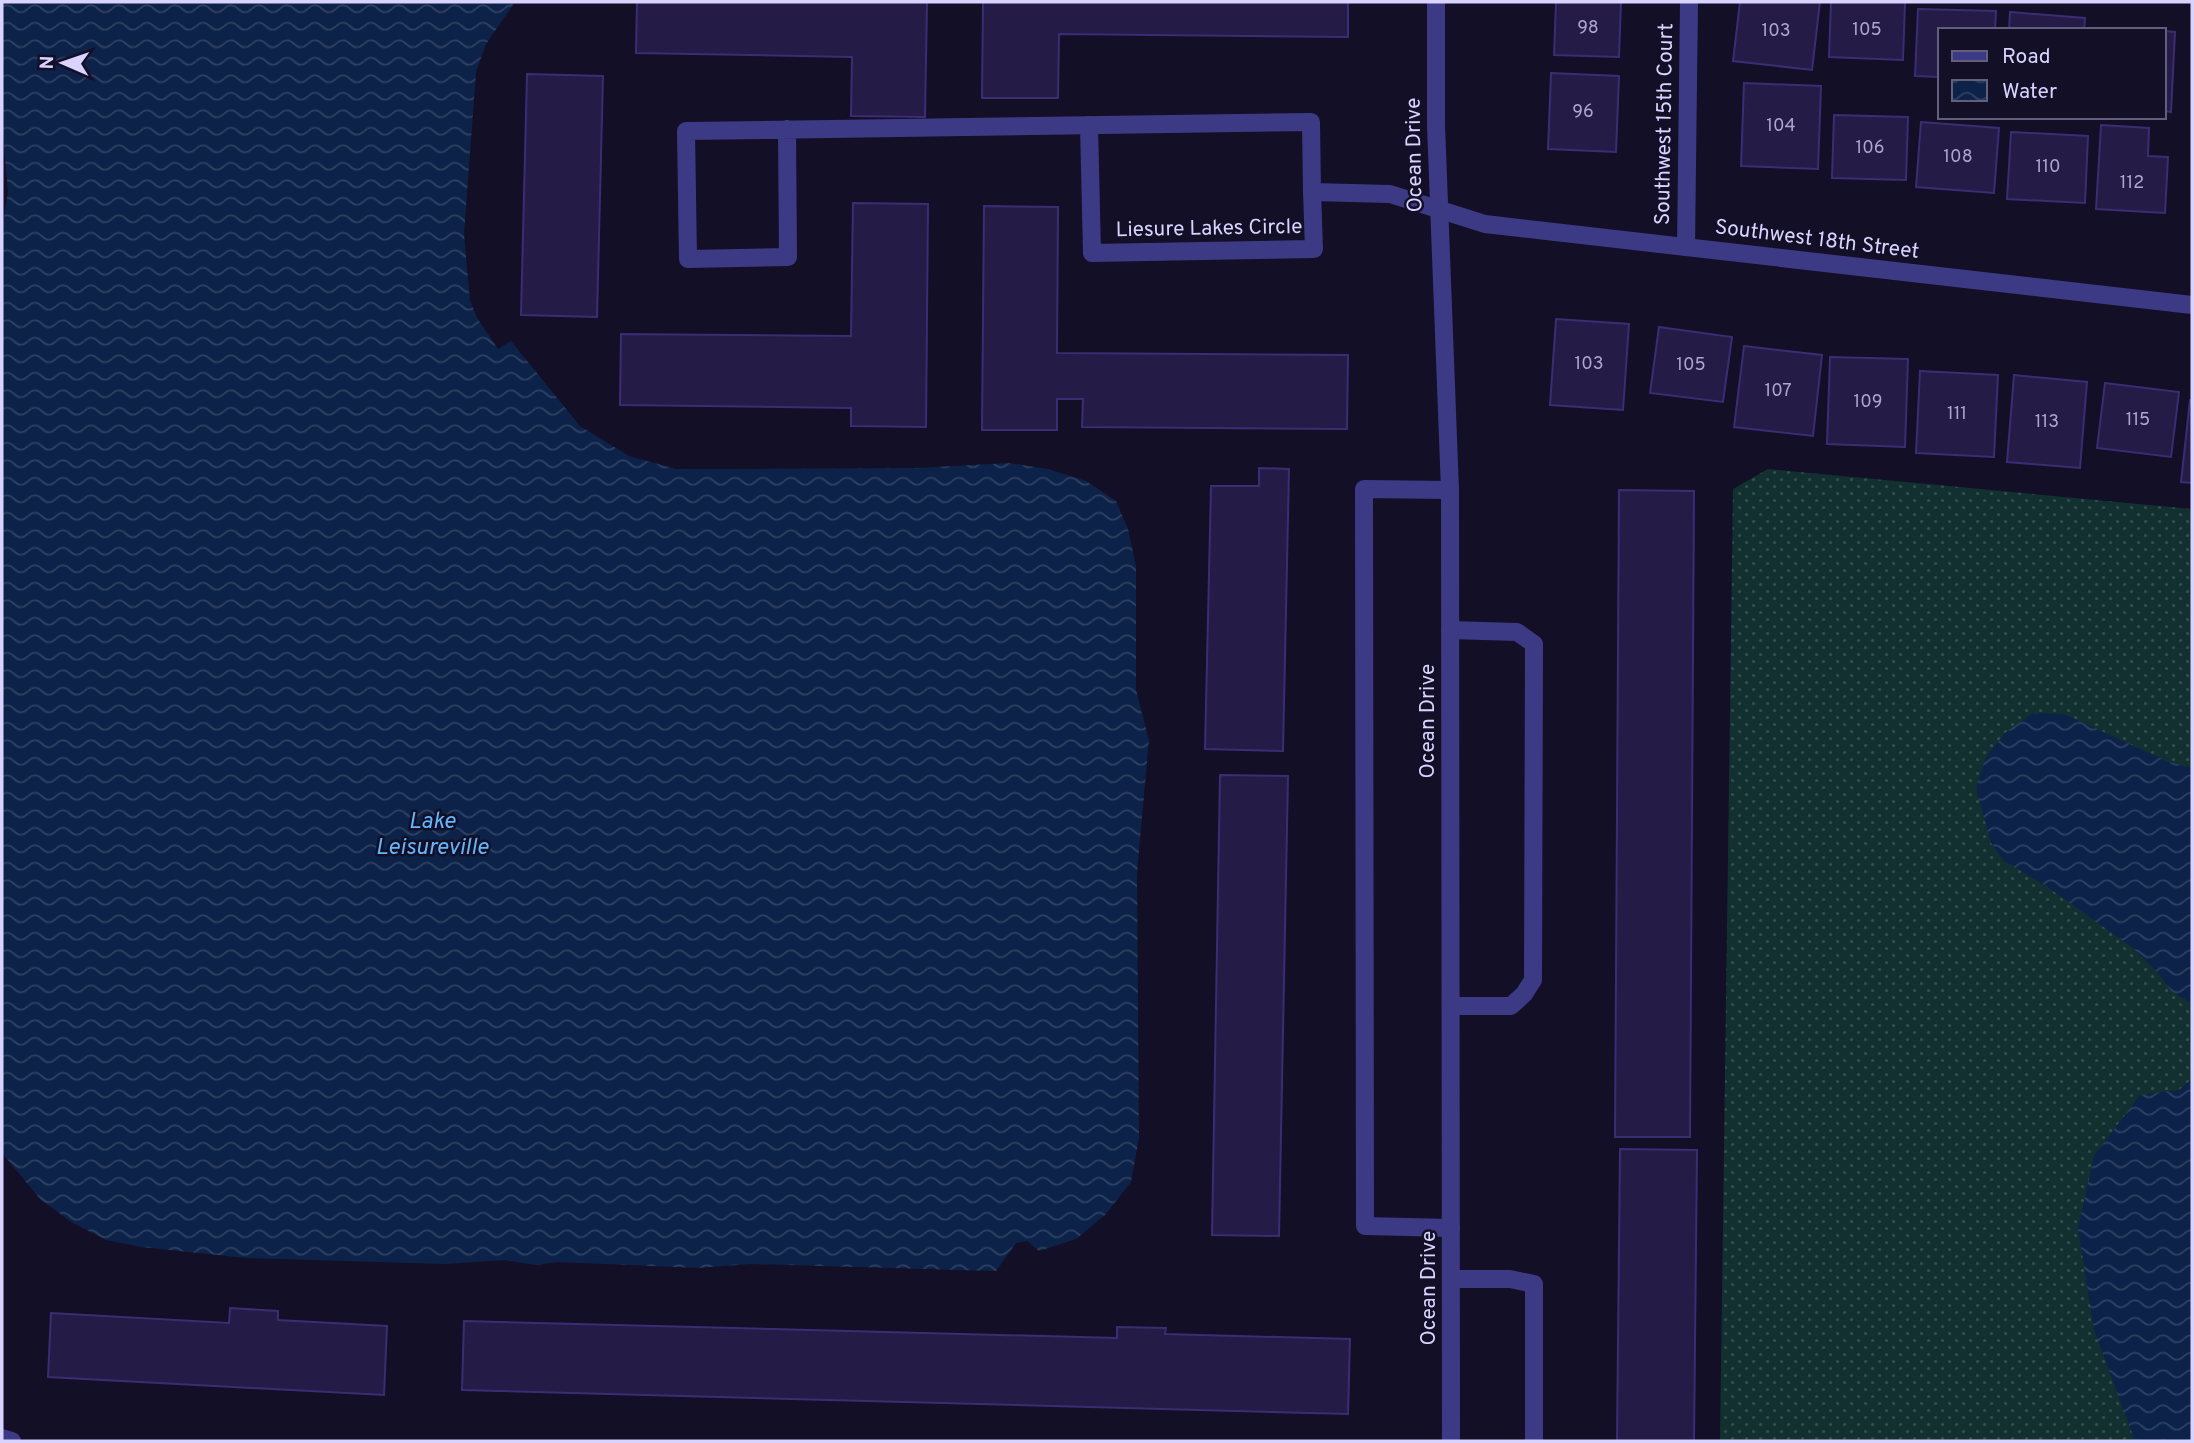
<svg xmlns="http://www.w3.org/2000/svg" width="2194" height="1443" font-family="Overpass,sans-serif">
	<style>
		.grass { fill: url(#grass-dots) }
		.water { fill: url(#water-waves) }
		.building { fill: #241b47; stroke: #3b2d73; stroke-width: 2 }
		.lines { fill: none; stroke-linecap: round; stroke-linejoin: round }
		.minor { stroke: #3d3a85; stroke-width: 18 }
		.labels { text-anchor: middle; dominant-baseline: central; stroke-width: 5; stroke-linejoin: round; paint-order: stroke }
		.number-label { font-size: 18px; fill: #aca6d1 }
		.street-label { font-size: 21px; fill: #d9d4ff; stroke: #130f26 }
		.water-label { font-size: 23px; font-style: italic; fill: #62b6ff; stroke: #130f26 }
	</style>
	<defs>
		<pattern id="grass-dots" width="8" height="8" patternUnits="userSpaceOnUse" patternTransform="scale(1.75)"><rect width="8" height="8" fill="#12302f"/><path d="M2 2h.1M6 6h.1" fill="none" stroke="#344d4e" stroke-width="1.8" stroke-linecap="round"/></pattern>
		<pattern id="water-waves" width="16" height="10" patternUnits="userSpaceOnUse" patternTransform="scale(1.75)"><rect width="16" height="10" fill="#0c2248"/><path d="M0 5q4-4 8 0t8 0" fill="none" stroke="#2f4163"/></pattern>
	</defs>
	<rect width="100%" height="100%" fill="#130f26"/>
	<path class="grass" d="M1768 469 2192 509V1441H1720L1733 489Z"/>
	<g class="water">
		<path d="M2 2H515L486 44 476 72 464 234 470 300 477 318 498 349 511 341 580 426 629 456 676 469 917 468 1009 463 1048 469 1086 481 1116 501 1128 529 1136 566V690L1149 740 1137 873 1139 1138 1131 1182 1105 1215 1076 1239 1039 1251 1027 1241 1016 1243 996 1271 750 1264 699 1268 558 1262 536 1265 504 1260 446 1264 246 1258 141 1247 106 1240 73 1223 41 1200 2 1153V229L8 192 2 126Z"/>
		<path d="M2033 713 2064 714 2169 762 2192 768V1003L2172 992 2158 973 2133 948 2046 886 2004 861 1991 843 1976 788 1986 757 2006 732Z"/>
		<path d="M2192 1079V1441H2135L2094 1330 2078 1228 2094 1156 2140 1095 2179 1090Z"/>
	</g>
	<g class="building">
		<path d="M637 2H927L925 117 851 116 852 57 636 53Z"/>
		<path d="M983 2H1348V37L1059 34 1058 98H982Z"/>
		<path d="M1556 2H1621L1619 57 1554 55Z"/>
		<path d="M1740 2H1820L1812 70 1733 61Z"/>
		<path d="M1831 2H1905L1903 60 1829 57Z"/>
		<path d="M1918 9 1996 11 1995 30H1940V77L1915 76Z"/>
		<path d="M2010 12 2085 18 2084 30H2009Z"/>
		<path d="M2164 31 2175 32 2171 112 2164 111Z"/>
		<path d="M1551 73 1619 76 1616 152 1548 149Z"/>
		<path d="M527 74 603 76 597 317 521 315Z"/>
		<path d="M1744 83 1821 86 1818 169 1741 166Z"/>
		<path d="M1834 115 1908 117 1906 180 1832 178Z"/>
		<path d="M1921 122 1999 128 1994 193 1916 187Z"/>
		<path d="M2101 125 2149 128 2148 156 2168 157 2165 213 2096 209Z"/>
		<path d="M2011 132 2088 136 2085 203 2007 199Z"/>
		<path d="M853 203 928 204 926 427 851 426V408L620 405 621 334 851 336Z"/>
		<path d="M984 206 1058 207 1057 353 1348 355 1347 429 1082 427 1083 399H1057V430H982Z"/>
		<path d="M1556 319 1629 324 1623 410 1550 405Z"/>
		<path d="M1659 327 1732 337 1723 402 1650 393Z"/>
		<path d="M1744 346 1822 355 1813 436 1734 427Z"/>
		<path d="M1830 357 1908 359 1905 447 1827 444Z"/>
		<path d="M1920 371 1998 375 1994 457 1916 453Z"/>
		<path d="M2014 375 2087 382 2080 468 2007 462Z"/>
		<path d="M2105 383 2179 392 2171 457 2097 448Z"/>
		<path d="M2190 400H2192V483L2181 482Z"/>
		<path d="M1259 468 1289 469 1283 751 1205 749 1211 486H1259Z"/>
		<path d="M1619 490 1694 491 1690 1137H1615Z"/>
		<path d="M1220 775 1288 776 1279 1236 1212 1235Z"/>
		<path d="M1620 1149 1697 1150 1694 1441H1617Z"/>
		<path d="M230 1308 278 1311V1320L387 1326 384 1395 48 1377 51 1313 229 1323Z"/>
		<path d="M464 1321 1117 1338V1327L1166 1328 1165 1334 1350 1339 1348 1414 462 1390Z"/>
	</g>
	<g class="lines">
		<g class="minor">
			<path d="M1436 2V125L1450 490 1451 1441"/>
			<path d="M1089 125 1092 253 1314 249 1312 192"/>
			<path d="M787 129 788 257 688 259 686 131 1311 122 1312 192 1390 194 1485 224 2192 305"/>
			<path d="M1686 247 1689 2"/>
			<path d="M1450 490 1364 489 1365 1226 1451 1228"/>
			<path d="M1450 630 1517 632 1534 644 1533 980 1524 994 1511 1006H1451"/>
			<path d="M1451 1279H1510L1534 1284V1441"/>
			<path d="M2 1438 12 1441"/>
		</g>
	</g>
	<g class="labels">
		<g class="number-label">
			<text x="1588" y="28">98</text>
			<text x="1867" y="30">105</text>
			<text x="1776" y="31">103</text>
			<text x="1583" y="112">96</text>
			<text x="1781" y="126">104</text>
			<text x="1870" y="148">106</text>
			<text x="1958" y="157">108</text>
			<text x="2048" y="167">110</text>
			<text x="2132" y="183">112</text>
			<text x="1589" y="364">103</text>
			<text x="1691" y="365">105</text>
			<text x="1778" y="391">107</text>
			<text x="1868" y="402">109</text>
			<text x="1957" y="414">111</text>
			<text x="2138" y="420">115</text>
			<text x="2047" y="422">113</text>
		</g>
		<g class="street-label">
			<text transform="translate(1665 124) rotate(-89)">Southwest 15th Court</text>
			<text transform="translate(1415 155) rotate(-91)">Ocean Drive</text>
			<text transform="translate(1209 229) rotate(-1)">Liesure Lakes Circle</text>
			<text transform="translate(1817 240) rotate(7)">Southwest 18th Street</text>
			<text transform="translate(1428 721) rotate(-90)">Ocean Drive</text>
			<text transform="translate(1429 1288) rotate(-90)">Ocean Drive</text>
		</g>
		<g class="water-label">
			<text x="432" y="822">Lake<tspan x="432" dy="26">Leisureville</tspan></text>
		</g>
	</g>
	<rect width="2194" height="1443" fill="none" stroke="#d9d4ff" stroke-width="7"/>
	<rect x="1938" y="28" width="228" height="91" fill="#130f26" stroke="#625e7d" stroke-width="2"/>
	<rect x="1952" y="51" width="35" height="10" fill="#3d3a85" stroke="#625e7d" stroke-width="2"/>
	<text x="2002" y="63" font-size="21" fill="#d9d4ff">Road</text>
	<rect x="1952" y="80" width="35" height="21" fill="url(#water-waves)" stroke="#625e7d" stroke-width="2"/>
	<text x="2002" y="98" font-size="21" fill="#d9d4ff">Water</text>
	<g transform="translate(63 63) rotate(272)" stroke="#130f26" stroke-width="5" paint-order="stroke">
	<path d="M0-5L12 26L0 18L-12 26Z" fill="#d9d4ff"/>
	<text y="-10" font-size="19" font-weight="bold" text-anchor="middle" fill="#d9d4ff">N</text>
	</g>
</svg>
